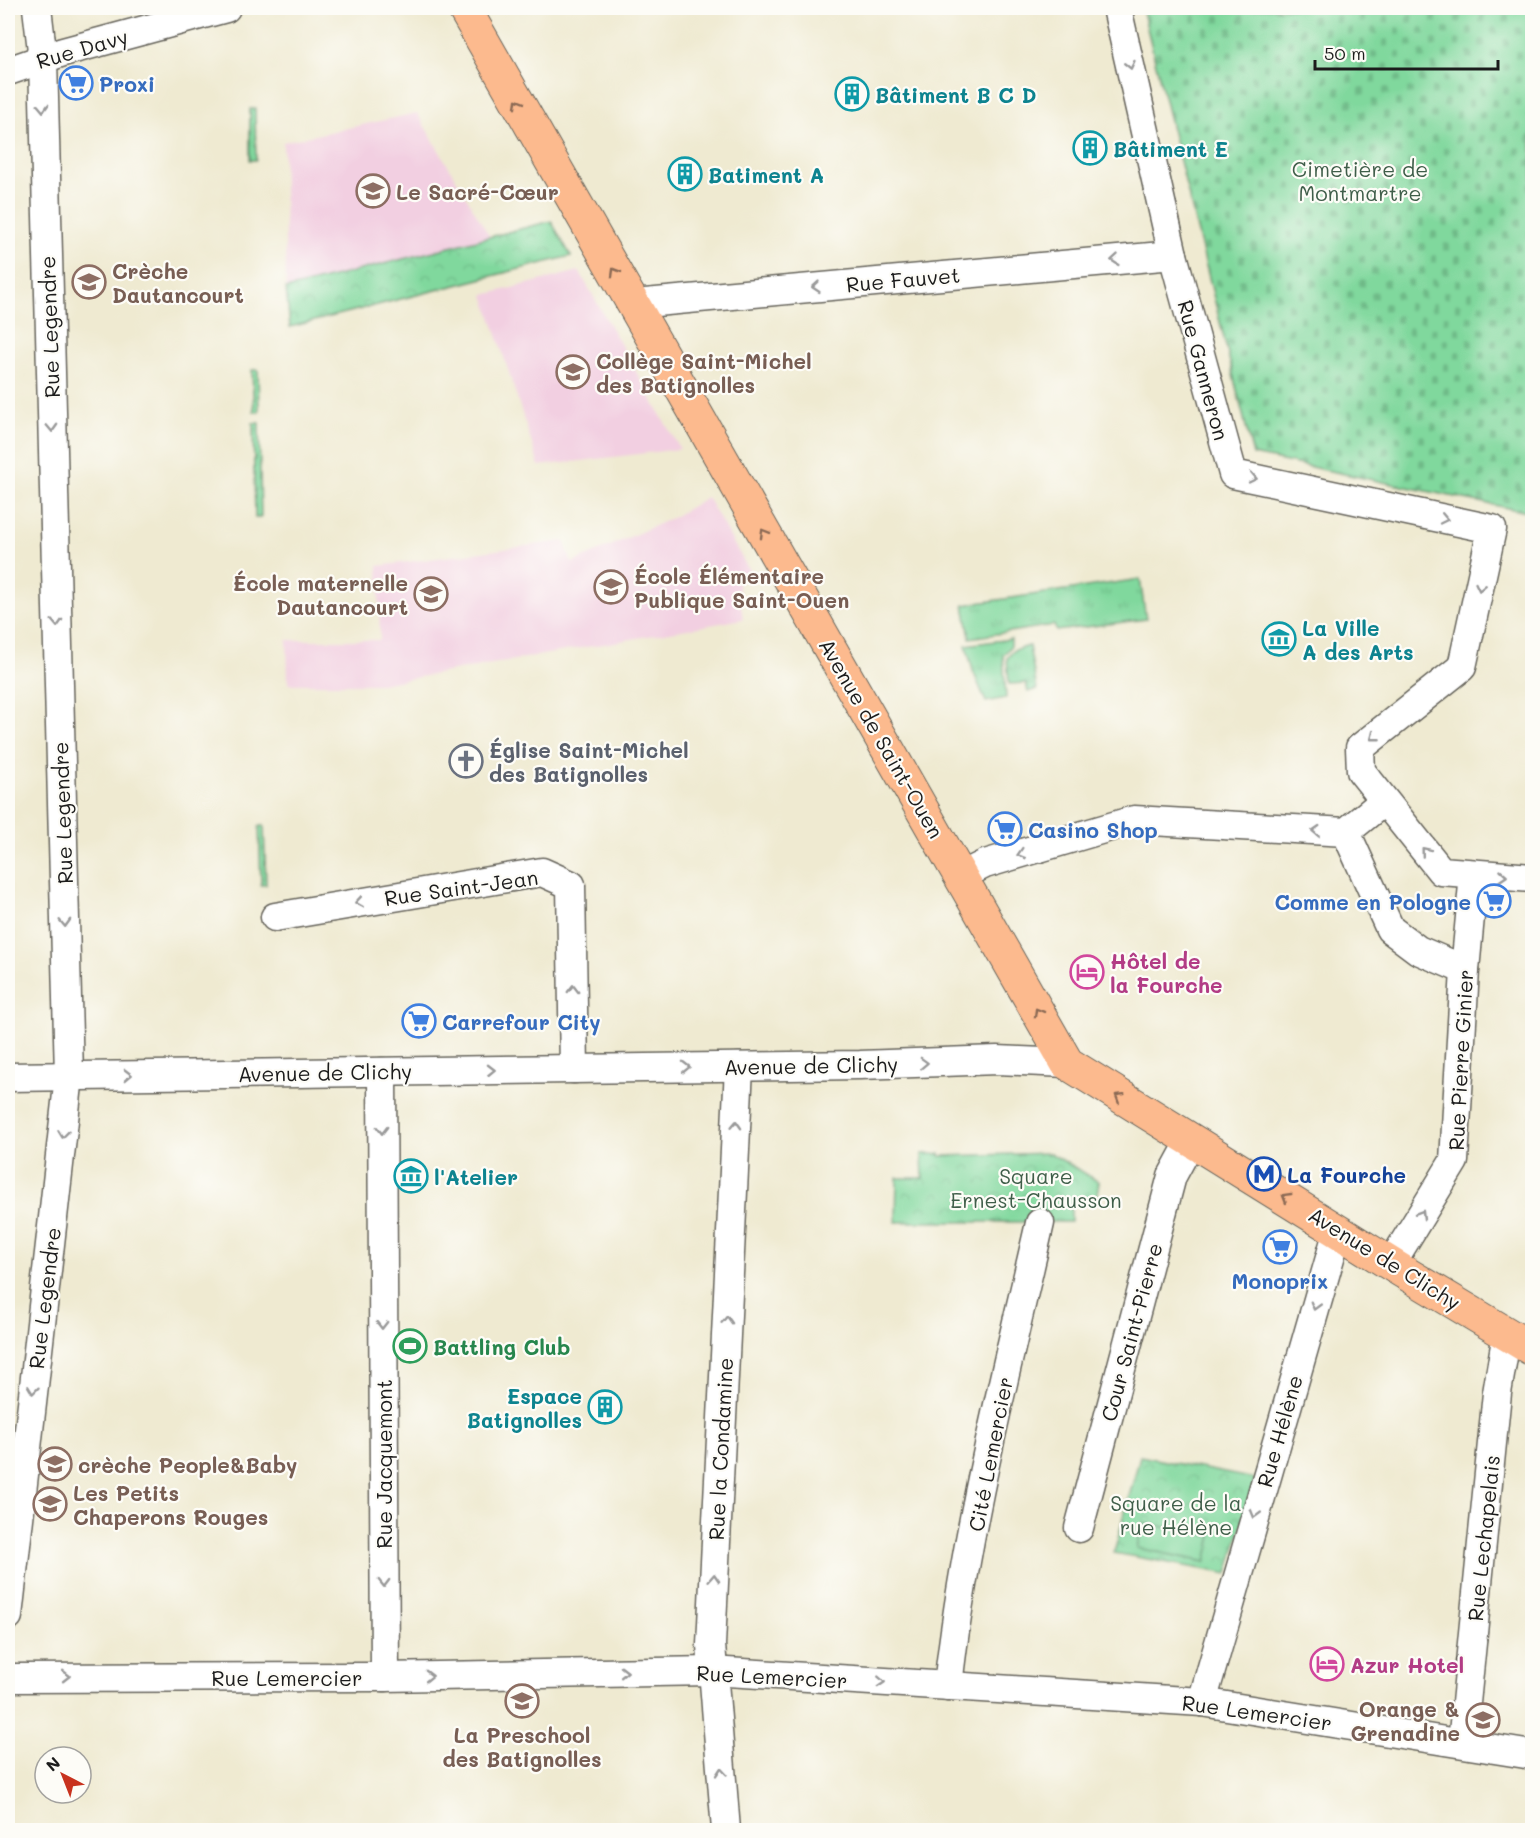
<svg xmlns="http://www.w3.org/2000/svg" width="1540" height="1838" font-family="Mali,sans-serif">
	<style>
		.built { fill: #f2cfe1 }
		.grass { fill: url(#grass-tufts); stroke: #4e7a5c; stroke-width: 1.5 }
		.cemetery { fill: url(#cemetery-stones); stroke: #4e7a5c; stroke-width: 1.5 }
		.park { fill: url(#park-crowns); stroke: #4e7a5c; stroke-width: 1.5 }
		.garden { fill: #80d89d; stroke: #4e7a5c; stroke-width: 1.5 }
		.lines { fill: none; stroke-linecap: round; stroke-linejoin: round }
		.street-casing { stroke: #66645b; stroke-width: 31 }
		.primary-casing { stroke: #66645b; stroke-width: 35 }
		.street { stroke: #fff; stroke-width: 28 }
		.primary { stroke: #fcba8e; stroke-width: 33 }
		.oneway { stroke: #999 }
		.oneway2 { stroke: #8c6b55 }
		.labels { text-anchor: middle; dominant-baseline: central; stroke-width: 4.5; stroke-linejoin: round; paint-order: stroke }
		.street-label { font-size: 21px; fill: #1c1c1c; stroke: #fdfcf7 }
		.shop-label { font-size: 21px; font-weight: bold; fill: #366cbe; stroke: #fdfcf7; text-anchor: start }
		.culture-label { font-size: 21px; font-weight: bold; fill: #0d838f; stroke: #fdfcf7; text-anchor: start }
		.park-label { font-size: 21px; fill: #3f5e49; stroke: #fdfcf7 }
		.education-label { font-size: 21px; font-weight: bold; fill: #785e54; stroke: #fdfcf7; text-anchor: start }
		.worship-label { font-size: 21px; font-weight: bold; fill: #5b616d; stroke: #fdfcf7; text-anchor: start }
		.hotel-label { font-size: 21px; font-weight: bold; fill: #b23c85; stroke: #fdfcf7; text-anchor: start }
		.transit-label { font-size: 21px; font-weight: bold; fill: #164399; stroke: #fdfcf7; text-anchor: start }
		.leisure-label { font-size: 21px; font-weight: bold; fill: #27864d; stroke: #fdfcf7; text-anchor: start }
	</style>
	<defs>
		<pattern id="grass-tufts" width="24" height="20" patternUnits="userSpaceOnUse" patternTransform="scale(1.5)"><rect width="24" height="20" fill="#80d89d"/><path d="M3 7l-1-3M5 7V3M7 7l1-3M15 17l-1-3M17 17v-4M19 17l1-3" fill="none" stroke="#6eb987"/></pattern>
		<pattern id="cemetery-stones" width="16" height="16" patternUnits="userSpaceOnUse" patternTransform="scale(1.5)"><rect width="16" height="16" fill="#80d89d"/><path d="M2 7V4a2 2 0 0 1 4 0v3zM10 15v-3a2 2 0 0 1 4 0v3z" fill="#6eb987"/></pattern>
		<pattern id="park-crowns" width="20" height="18" patternUnits="userSpaceOnUse" patternTransform="scale(1.5)"><rect width="20" height="18" fill="#80d89d"/><path d="M2 6a3 3 0 1 1 6 0M12 15a3 3 0 1 1 6 0" fill="none" stroke="#6eb987"/></pattern>
	</defs>
	<rect width="100%" height="100%" fill="#fdfcf7"/>
	<filter id="ink" filterUnits="userSpaceOnUse"><feTurbulence type="fractalNoise" baseFrequency=".0167" numOctaves="2"/><feDisplacementMap in="SourceGraphic" scale="12" xChannelSelector="R" yChannelSelector="G"/><feConvolveMatrix kernelMatrix="1 2 1 2 8 2 1 2 1" color-interpolation-filters="sRGB"/></filter>
	<filter id="wash" filterUnits="userSpaceOnUse"><feTurbulence type="fractalNoise" baseFrequency=".008" numOctaves="4" result="noise"/><feDisplacementMap in="SourceGraphic" scale="24" xChannelSelector="R" yChannelSelector="G"/><feGaussianBlur stdDeviation="1.35" result="paint"/><feColorMatrix in="noise" values="0 0 0 0 0 0 0 0 0 0 0 0 0 0 0 0 0 1.4 0 .05"/><feComposite in="paint" operator="in"/></filter>
	<g filter="url(#wash)">
		<rect width="100%" height="100%" fill="#efead1"/>
		<g class="built">
			<path d="M417 113 490 237 286 289 283 142Z"/>
			<path d="M579 271 680 449 539 466 484 295Z"/>
			<path d="M707 497 750 572 737 577 743 619 381 684H288L287 640H380L378 566 564 541 572 563 672 518Z"/>
		</g>
		<g class="grass">
			<path d="M250 109H255L256 160H250Z"/>
			<path d="M252 370H258L259 412H254Z"/>
			<path d="M253 423H259L261 518H255Z"/>
			<path d="M1140 579 1146 619 1056 631 1054 625 970 638 964 605Z"/>
			<path d="M1011 639V646L1003 656 1006 698 986 702 973 671 966 645Z"/>
			<path d="M1029 646 1037 689 1028 692 1026 683 1009 684 1007 658 1014 650Z"/>
			<path d="M259 826H264L266 885H261Z"/>
		</g>
		<path class="cemetery" d="M1142 8H1532V513L1253 455Z"/>
		<g class="park">
			<path d="M551 221 571 256 290 327 286 289Z"/>
			<path d="M1050 1153 1099 1182 1096 1200 1071 1203V1222H896L897 1178H923L922 1154H940V1156Z"/>
			<path d="M1140 1456 1255 1479 1228 1574 1114 1553Z"/>
		</g>
		<path class="garden" d="M1143 1523 1212 1536 1206 1562 1137 1548Z"/>
	</g>
	<g filter="url(#ink)">
		<g class="lines">
			<defs>
				<g id="street">
					<path d="M1117 8 1173 255 1233 474 1492 529 1462 667 1360 748 1361 771 1441 871 1532 878"/>
					<path d="M8 71 63 52 226 8"/>
					<path d="M634 304 1173 255"/>
					<path d="M1346 832 1390 929 1418 950 1465 970"/>
					<path d="M961 876 985 864 1134 820 1346 832 1384 801"/>
					<path d="M275 917 542 872 571 885 574 1069"/>
					<path d="M382 1072 385 1677"/>
					<path d="M8 1077 860 1065 997 1060 1067 1063"/>
					<path d="M1391 1264 1454 1161 1465 970 1474 874"/>
					<path d="M1079 1528 1172 1176 1191 1141"/>
					<path d="M8 1616 69 1076 43 59 37 8"/>
					<path d="M8 1678 385 1677 711 1671 1202 1702 1532 1755"/>
					<path d="M948 1686C965 1530 1005 1376 1040 1223"/>
					<path d="M1202 1702 1338 1230"/>
					<path d="M1462 1743 1497 1393 1507 1333"/>
					<path d="M726 1830 711 1645 739 1067"/>
				</g>
				<path id="primary" d="M464 8 1067 1063 1402 1271 1532 1349"/>
			</defs>
			<use href="#street" class="street-casing"/>
			<use href="#primary" class="primary-casing"/>
			<use href="#street" class="street"/>
			<use href="#primary" class="primary"/>
		</g>
		<defs><path id="oneway-chevron" d="M-2-3.5L2.5 0L-2 3.5" fill="none" stroke-width="1.6" stroke-linecap="round" stroke-linejoin="round" transform="scale(1.5)"/></defs>
		<g class="oneway">
			<use href="#oneway-chevron" transform="translate(1130 65) rotate(77)"/>
			<use href="#oneway-chevron" transform="translate(43 108) rotate(88)"/>
			<use href="#oneway-chevron" transform="translate(1115 260) rotate(175)"/>
			<use href="#oneway-chevron" transform="translate(816 287) rotate(175)"/>
			<use href="#oneway-chevron" transform="translate(52 428) rotate(88)"/>
			<use href="#oneway-chevron" transform="translate(1253 478) rotate(12)"/>
			<use href="#oneway-chevron" transform="translate(1444 519) rotate(12)"/>
			<use href="#oneway-chevron" transform="translate(1480 587) rotate(102)"/>
			<use href="#oneway-chevron" transform="translate(57 623) rotate(88)"/>
			<use href="#oneway-chevron" transform="translate(1374 737) rotate(142)"/>
			<use href="#oneway-chevron" transform="translate(1316 831) rotate(-177)"/>
			<use href="#oneway-chevron" transform="translate(1425 851) rotate(-129)"/>
			<use href="#oneway-chevron" transform="translate(1021 854) rotate(163)"/>
			<use href="#oneway-chevron" transform="translate(1503 876) rotate(4)"/>
			<use href="#oneway-chevron" transform="translate(359 902) rotate(171)"/>
			<use href="#oneway-chevron" transform="translate(65 923) rotate(88)"/>
			<use href="#oneway-chevron" transform="translate(573 989) rotate(-90)"/>
			<use href="#oneway-chevron" transform="translate(924 1063) rotate(-2)"/>
			<use href="#oneway-chevron" transform="translate(686 1067) rotate(-1)"/>
			<use href="#oneway-chevron" transform="translate(491 1070) rotate(-1)"/>
			<use href="#oneway-chevron" transform="translate(128 1075) rotate(-1)"/>
			<use href="#oneway-chevron" transform="translate(736 1125) rotate(-87)"/>
			<use href="#oneway-chevron" transform="translate(382 1130) rotate(90)"/>
			<use href="#oneway-chevron" transform="translate(63 1134) rotate(97)"/>
			<use href="#oneway-chevron" transform="translate(1421 1214) rotate(-59)"/>
			<use href="#oneway-chevron" transform="translate(1315 1306) rotate(106)"/>
			<use href="#oneway-chevron" transform="translate(727 1320) rotate(-87)"/>
			<use href="#oneway-chevron" transform="translate(382 1325) rotate(90)"/>
			<use href="#oneway-chevron" transform="translate(33 1390) rotate(97)"/>
			<use href="#oneway-chevron" transform="translate(1255 1514) rotate(106)"/>
			<use href="#oneway-chevron" transform="translate(714 1578) rotate(-87)"/>
			<use href="#oneway-chevron" transform="translate(384 1583) rotate(89)"/>
			<use href="#oneway-chevron" transform="translate(624 1672) rotate(-1)"/>
			<use href="#oneway-chevron" transform="translate(66 1676)"/>
			<use href="#oneway-chevron" transform="translate(429 1676) rotate(-1)"/>
			<use href="#oneway-chevron" transform="translate(881 1682) rotate(3)"/>
			<use href="#oneway-chevron" transform="translate(721 1772) rotate(-95)"/>
		</g>
		<g class="oneway2">
			<use href="#oneway-chevron" transform="translate(518 103) rotate(-120)"/>
			<use href="#oneway-chevron" transform="translate(615 272) rotate(-120)"/>
			<use href="#oneway-chevron" transform="translate(764 533) rotate(-120)"/>
			<use href="#oneway-chevron" transform="translate(1038 1012) rotate(-120)"/>
			<use href="#oneway-chevron" transform="translate(1119 1097) rotate(-148)"/>
			<use href="#oneway-chevron" transform="translate(1286 1197) rotate(-149)"/>
		</g>
	</g>
	<defs>
		<symbol id="supermarket-ring" viewBox="-11 -11 22 22"><circle r="9.5" fill="#fdfcf7" stroke="#3f7fe0" stroke-width="1.5"/><path d="M-6-5.5h2.5l.6 2H6L4.5 2H-2.5L-4.4-4H-6ZM-1.5 3.2a1.3 1.3 0 1 0 .1 0ZM3 3.2a1.3 1.3 0 1 0 .1 0Z" fill="#3f7fe0"/></symbol>
		<symbol id="building-ring" viewBox="-11 -11 22 22"><circle r="9.5" fill="#fdfcf7" stroke="#0f9aa8" stroke-width="1.5"/><path d="M-4-6H4V6H1V3H-1V6H-4ZM-2.5-4.3h1.7v1.8h-1.7ZM.8-4.3h1.7v1.8H.8ZM-2.5-1h1.7V.8h-1.7ZM.8-1h1.7V.8H.8Z" fill="#0f9aa8"/></symbol>
		<symbol id="school-ring" viewBox="-11 -11 22 22"><circle r="9.5" fill="#fdfcf7" stroke="#8d6e63" stroke-width="1.5"/><path d="M0-5L7-2L0 1L-7-2ZM-4 1L0 2.5L4 1V4Q0 6-4 4Z" fill="#8d6e63"/></symbol>
		<symbol id="museum-ring" viewBox="-11 -11 22 22"><circle r="9.5" fill="#fdfcf7" stroke="#0f9aa8" stroke-width="1.5"/><path d="M0-6L6-3V-2H-6V-3ZM-5-1h2V3h-2ZM-1-1h2V3h-2ZM3-1h2V3H3ZM-6 4H6V6H-6Z" fill="#0f9aa8"/></symbol>
		<symbol id="church-ring" viewBox="-11 -11 22 22"><circle r="9.5" fill="#fdfcf7" stroke="#6b7280" stroke-width="1.5"/><path d="M-1.2-6h2.4v3.5h3.3v2.4h-3.3V6h-2.4V-.1h-3.3v-2.4h3.3Z" fill="#6b7280"/></symbol>
		<symbol id="hotel-ring" viewBox="-11 -11 22 22"><circle r="9.5" fill="#fdfcf7" stroke="#d1479c" stroke-width="1.5"/><path d="M-6-4.5h1.5V1H6V5H4.5V3h-9V5H-6ZM-4 0a1.8 1.8 0 1 1 3.6 0ZM.5 0V-2.5h3Q6-2.5 6 0Z" fill="#d1479c"/></symbol>
		<symbol id="metro-ring" viewBox="-11 -11 22 22"><circle r="9.5" fill="#fdfcf7" stroke="#1a4fb4" stroke-width="1.5"/><path d="M-5.5 5V-5H-3L0 0L3-5H5.5V5H3V-.5L0 4L-3-.5V5Z" fill="#1a4fb4"/></symbol>
		<symbol id="stadium-ring" viewBox="-11 -11 22 22"><circle r="9.5" fill="#fdfcf7" stroke="#2e9e5b" stroke-width="1.5"/><path d="M0-5a6.5 5 0 1 0 0 10a6.5 5 0 1 0 0-10ZM-3.5-1.8h7v3.6h-7Z" fill="#2e9e5b"/></symbol>
	</defs>
	<g fill-rule="evenodd">
		<use href="#supermarket-ring" x="57" y="64" width="38" height="38"/>
		<use href="#building-ring" x="833" y="75" width="38" height="38"/>
		<use href="#building-ring" x="1071" y="129" width="38" height="38"/>
		<use href="#building-ring" x="666" y="155" width="38" height="38"/>
		<use href="#school-ring" x="354" y="172" width="38" height="38"/>
		<use href="#school-ring" x="70" y="263" width="38" height="38"/>
		<use href="#school-ring" x="554" y="353" width="38" height="38"/>
		<use href="#school-ring" x="592" y="568" width="38" height="38"/>
		<use href="#school-ring" x="412" y="575" width="38" height="38"/>
		<use href="#museum-ring" x="1260" y="620" width="38" height="38"/>
		<use href="#church-ring" x="447" y="742" width="38" height="38"/>
		<use href="#supermarket-ring" x="986" y="810" width="38" height="38"/>
		<use href="#supermarket-ring" x="1475" y="882" width="38" height="38"/>
		<use href="#hotel-ring" x="1068" y="953" width="38" height="38"/>
		<use href="#supermarket-ring" x="400" y="1002" width="38" height="38"/>
		<use href="#metro-ring" x="1245" y="1155" width="38" height="38"/>
		<use href="#museum-ring" x="392" y="1157" width="38" height="38"/>
		<use href="#supermarket-ring" x="1261" y="1228" width="38" height="38"/>
		<use href="#stadium-ring" x="391" y="1327" width="38" height="38"/>
		<use href="#building-ring" x="586" y="1388" width="38" height="38"/>
		<use href="#school-ring" x="36" y="1445" width="38" height="38"/>
		<use href="#school-ring" x="31" y="1485" width="38" height="38"/>
		<use href="#hotel-ring" x="1308" y="1645" width="38" height="38"/>
		<use href="#school-ring" x="503" y="1682" width="38" height="38"/>
		<use href="#school-ring" x="1464" y="1701" width="38" height="38"/>
	</g>
	<g class="labels">
		<g class="street-label">
			<text transform="translate(82 48) rotate(-16)">Rue Davy</text>
			<text transform="translate(903 279) rotate(-5)">Rue Fauvet</text>
			<text transform="translate(49 327) rotate(-92)">Rue Legendre</text>
			<text transform="translate(1204 370) rotate(75)">Rue Ganneron</text>
			<text transform="translate(882 738) rotate(60)">Avenue de Saint-Ouen</text>
			<text transform="translate(62 813) rotate(-92)">Rue Legendre</text>
			<text transform="translate(461 887) rotate(-8)">Rue Saint-Jean</text>
			<text transform="translate(1460 1060) rotate(-87)">Rue Pierre Ginier</text>
			<text transform="translate(811 1065) rotate(-1)">Avenue de Clichy</text>
			<text transform="translate(325 1072) rotate(-1)">Avenue de Clichy</text>
			<text transform="translate(1385 1258) rotate(32)">Avenue de Clichy</text>
			<text transform="translate(44 1298) rotate(-83)">Rue Legendre</text>
			<text transform="translate(1131 1332) rotate(-75)">Cour Saint-Pierre</text>
			<text transform="translate(1279 1431) rotate(-74)">Rue Hélène</text>
			<text transform="translate(720 1449) rotate(-87)">Rue la Condamine</text>
			<text transform="translate(990 1454) rotate(-79)">Cité Lemercier</text>
			<text transform="translate(383 1464) rotate(-90)">Rue Jacquemont</text>
			<text transform="translate(1483 1538) rotate(-84)">Rue Lechapelais</text>
			<text transform="translate(772 1676) rotate(3)">Rue Lemercier</text>
			<text x="287" y="1677">Rue Lemercier</text>
			<text transform="translate(1257 1712) rotate(8)">Rue Lemercier</text>
		</g>
		<g class="shop-label">
			<text x="99" y="83">Proxi</text>
			<text x="1028" y="829">Casino Shop</text>
			<text x="1471" y="901" text-anchor="end">Comme en Pologne</text>
			<text x="442" y="1021">Carrefour City</text>
			<text x="1280" y="1280" text-anchor="middle">Monoprix</text>
		</g>
		<g class="culture-label">
			<text x="875" y="94">Bâtiment B C D</text>
			<text x="1113" y="148">Bâtiment E</text>
			<text x="708" y="174">Batiment A</text>
			<text x="1302" y="627">La Ville<tspan x="1302" dy="24">A des Arts</tspan></text>
			<text x="434" y="1176">l'Atelier</text>
			<text x="582" y="1395" text-anchor="end">Espace<tspan x="582" dy="24">Batignolles</tspan></text>
		</g>
		<g class="park-label">
			<text x="1360" y="168">Cimetière de<tspan x="1360" dy="24">Montmartre</tspan></text>
			<text x="1036" y="1175">Square<tspan x="1036" dy="24">Ernest-Chausson</tspan></text>
			<text x="1176" y="1502">Square de la<tspan x="1176" dy="24">rue Hélène</tspan></text>
		</g>
		<g class="education-label">
			<text x="396" y="191">Le Sacré-Cœur</text>
			<text x="112" y="270">Crèche<tspan x="112" dy="24">Dautancourt</tspan></text>
			<text x="596" y="360">Collège Saint-Michel<tspan x="596" dy="24">des Batignolles</tspan></text>
			<text x="634" y="575">École Élémentaire<tspan x="634" dy="24">Publique Saint-Ouen</tspan></text>
			<text x="408" y="582" text-anchor="end">École maternelle<tspan x="408" dy="24">Dautancourt</tspan></text>
			<text x="78" y="1464">crèche People&amp;Baby</text>
			<text x="73" y="1492">Les Petits<tspan x="73" dy="24">Chaperons Rouges</tspan></text>
			<text x="1460" y="1708" text-anchor="end">Orange &amp;<tspan x="1460" dy="24">Grenadine</tspan></text>
			<text x="522" y="1734" text-anchor="middle">La Preschool<tspan x="522" dy="24">des Batignolles</tspan></text>
		</g>
		<g class="worship-label">
			<text x="489" y="749">Église Saint-Michel<tspan x="489" dy="24">des Batignolles</tspan></text>
		</g>
		<g class="hotel-label">
			<text x="1110" y="960">Hôtel de<tspan x="1110" dy="24">la Fourche</tspan></text>
			<text x="1350" y="1664">Azur Hotel</text>
		</g>
		<g class="transit-label">
			<text x="1287" y="1174">La Fourche</text>
		</g>
		<g class="leisure-label">
			<text x="433" y="1346">Battling Club</text>
		</g>
	</g>
	<rect width="1540" height="1838" fill="none" stroke="#fdfcf7" stroke-width="30"/>
	<g transform="translate(63 1775) rotate(318)"><circle r="28" fill="#fdfcf7" stroke="#a3a29f" stroke-width="1.5"/>
	<path d="M0-4.5L10 22L0 15L-10 22Z" fill="#c8321e"/>
	<text y="-9" font-size="16" font-weight="bold" text-anchor="middle" fill="#1c1c1c">N</text>
	</g>
	<path d="M1315 60v9h183v-9" fill="none" stroke="#1c1c1c" stroke-width="3"/>
	<text x="1324" y="60" font-size="18" fill="#1c1c1c" stroke="#fdfcf7" stroke-width="4.5" paint-order="stroke">50 m</text>
</svg>
